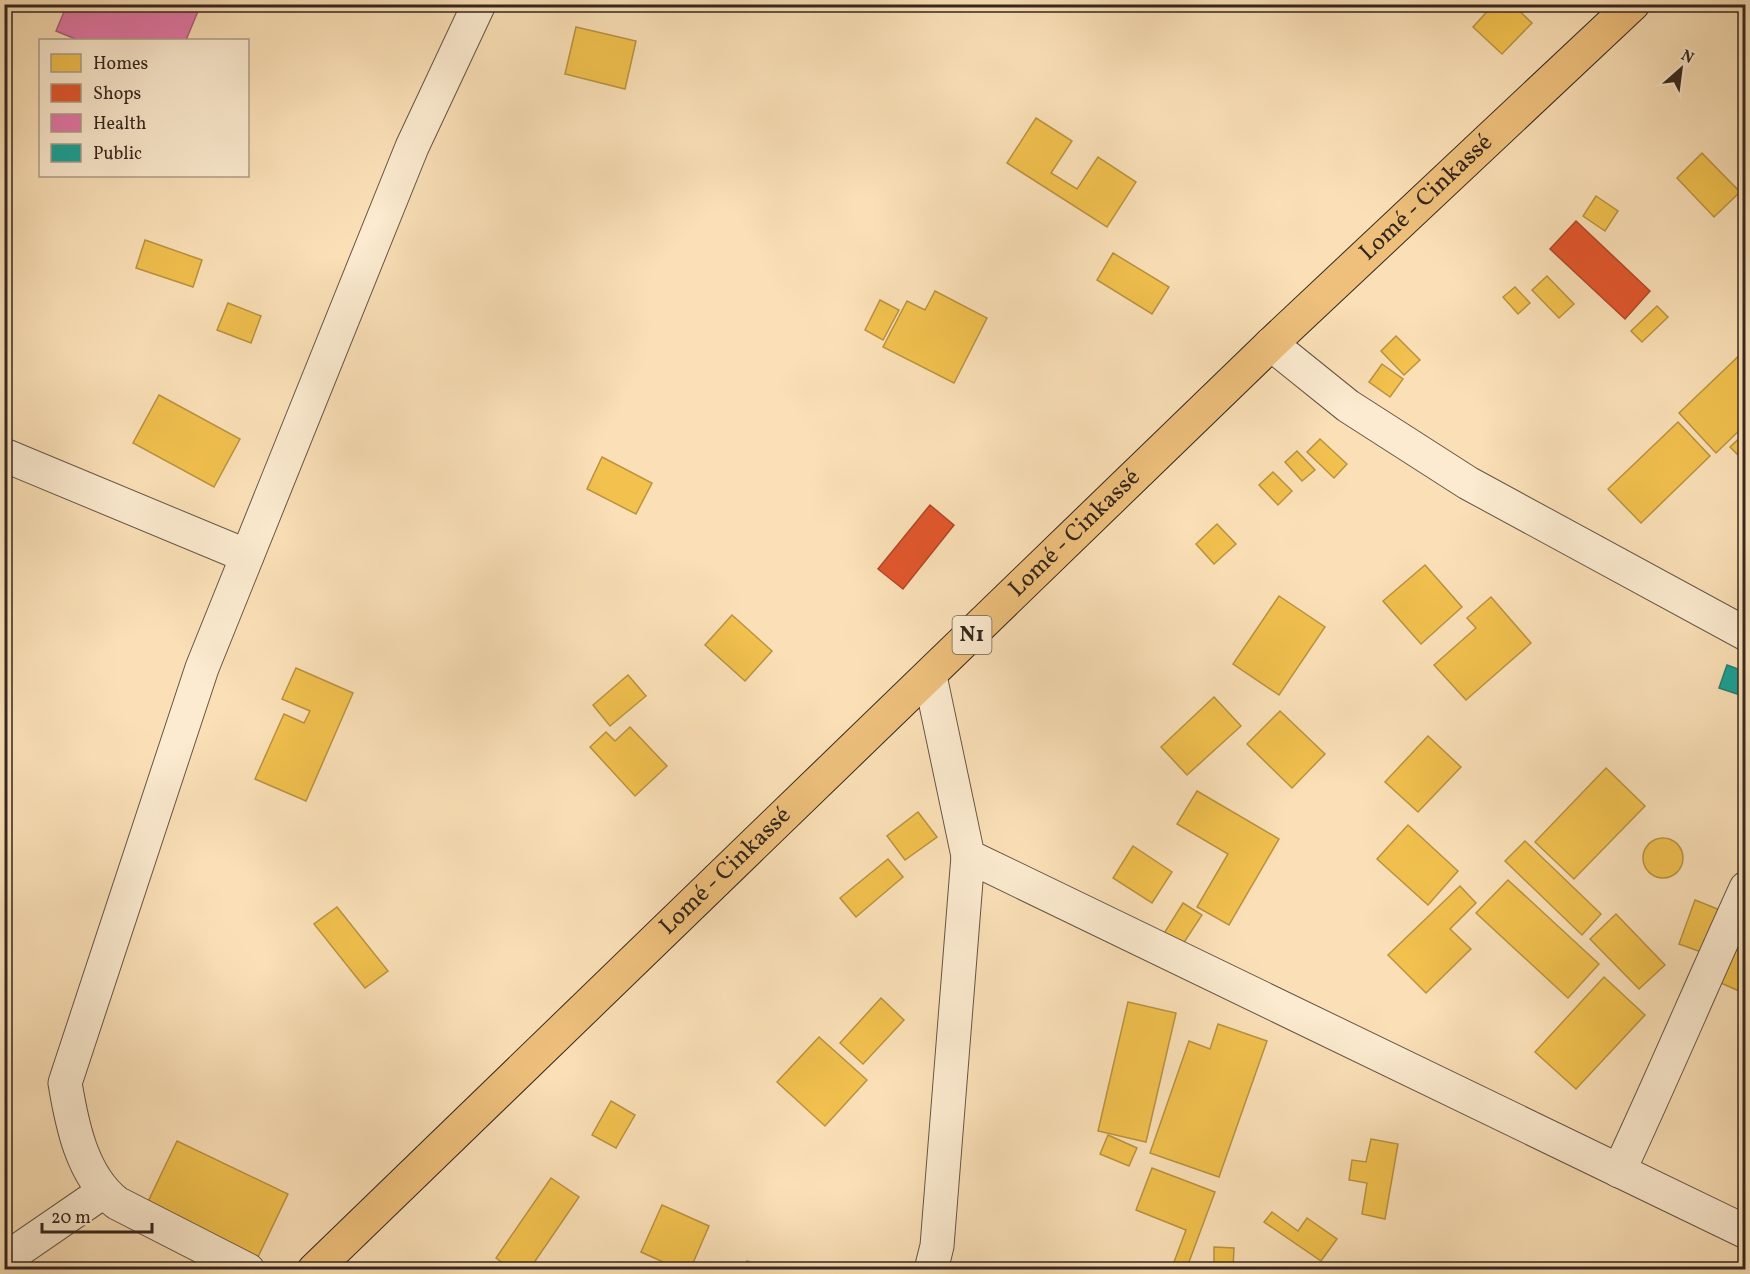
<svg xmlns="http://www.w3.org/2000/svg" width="1750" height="1274" font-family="Vollkorn,serif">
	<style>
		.homes { fill: #f2c14e; stroke: #b99340; stroke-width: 1.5 }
		.shops { fill: #e4572e; stroke: #af4929; stroke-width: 1.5 }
		.health { fill: #e377a8; stroke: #ae5f7f; stroke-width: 1.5 }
		.public { fill: #17a398; stroke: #207e73; stroke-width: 1.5 }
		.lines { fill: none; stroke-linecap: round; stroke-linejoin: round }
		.minor-casing { stroke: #654; stroke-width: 35 }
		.highway-casing { stroke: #34271e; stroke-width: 35 }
		.minor { stroke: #fcebd0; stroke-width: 33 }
		.highway { stroke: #eec07c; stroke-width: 33 }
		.labels { text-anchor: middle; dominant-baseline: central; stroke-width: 6; stroke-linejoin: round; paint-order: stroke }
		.shield { fill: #fcebd0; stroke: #706253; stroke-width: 1.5 }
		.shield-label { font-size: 22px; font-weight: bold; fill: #34271e }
		.street-label { font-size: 24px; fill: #34271e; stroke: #fcebd0 }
	</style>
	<rect width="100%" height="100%" fill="#fbe0b7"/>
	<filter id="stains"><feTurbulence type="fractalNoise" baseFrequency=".00333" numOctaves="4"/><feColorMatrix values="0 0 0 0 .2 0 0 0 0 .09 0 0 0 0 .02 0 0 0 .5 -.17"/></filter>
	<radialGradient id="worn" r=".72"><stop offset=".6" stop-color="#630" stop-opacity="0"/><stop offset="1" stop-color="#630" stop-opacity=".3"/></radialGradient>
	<g class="homes">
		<path d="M1494 4H1512L1532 23 1502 54 1473 27Z"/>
		<path d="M576 27 636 41 625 89 565 74Z"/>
		<path d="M1036 118 1072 141 1051 173 1077 189 1098 157 1136 182 1107 227 1007 163Z"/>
		<path d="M1702 153 1740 192 1714 217 1677 178Z"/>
		<path d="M1596 196 1618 211 1605 231 1583 216Z"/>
		<path d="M145 240 202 260 193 287 136 268Z"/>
		<path d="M1113 253 1169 287 1152 314 1097 280Z"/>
		<path d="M1547 276 1574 304 1559 318 1532 290Z"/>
		<path d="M1515 287 1530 303 1518 314 1503 297Z"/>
		<path d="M935 291 987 318 954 383 883 347 907 301 925 310Z"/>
		<path d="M880 300 899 310 883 340 865 330Z"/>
		<path d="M228 303 261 316 251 343 217 330Z"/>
		<path d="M1657 306 1668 317 1642 342 1631 331Z"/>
		<path d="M1396 336 1420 360 1404 375 1381 351Z"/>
		<path d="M1746 349V424L1716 453 1679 413Z"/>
		<path d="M1382 364 1403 379 1390 397 1369 382Z"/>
		<path d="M159 395 240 439 214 487 133 443Z"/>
		<path d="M1678 422 1710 456 1641 523 1608 489Z"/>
		<path d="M1746 432V463L1730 447Z"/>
		<path d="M1320 439 1347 464 1334 478 1307 452Z"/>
		<path d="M1297 451 1315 470 1302 481 1285 462Z"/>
		<path d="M602 457 652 483 636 514 587 489Z"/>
		<path d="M1273 472 1292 491 1278 505 1259 485Z"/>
		<path d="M1217 524 1236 544 1214 564 1196 544Z"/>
		<path d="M1425 565 1462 607 1421 644 1383 601Z"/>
		<path d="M1279 596 1325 627 1279 695 1233 664Z"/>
		<path d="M1491 597 1531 643 1466 700 1434 665 1476 628 1467 618Z"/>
		<path d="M732 615 772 651 745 681 705 645Z"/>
		<path d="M296 668 353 693 306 801 255 779 284 714 304 723 310 711 282 699Z"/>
		<path d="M628 675 646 696 610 726 593 705Z"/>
		<path d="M1214 697 1241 726 1187 775 1161 747Z"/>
		<path d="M1280 711 1325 754 1292 788 1247 744Z"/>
		<path d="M630 727 667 766 635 796 590 747 606 732 615 741Z"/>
		<path d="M1428 736 1461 767 1418 812 1385 782Z"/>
		<path d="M1606 768 1645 806 1574 879 1535 842Z"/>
		<path d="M1197 791 1279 839 1229 925 1197 907 1228 854 1177 824Z"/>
		<path d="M918 812 937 837 905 860 887 836Z"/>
		<path d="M1408 825 1458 871 1428 905 1377 859Z"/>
		<circle cx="1663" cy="858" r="20"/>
		<path d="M1525 841 1601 914 1582 935 1505 861Z"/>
		<path d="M1133 846 1172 872 1152 903 1113 878Z"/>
		<path d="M888 859 903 877 856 917 840 898Z"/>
		<path d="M1508 880 1599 964 1568 998 1476 913Z"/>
		<path d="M1460 886 1476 903 1450 929 1471 949 1426 993 1388 955Z"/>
		<path d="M1695 900 1720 910 1704 953 1679 944Z"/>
		<path d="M1183 903 1202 915 1181 947 1163 935Z"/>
		<path d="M337 907 388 971 365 988 314 924Z"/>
		<path d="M1616 914 1665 965 1639 989 1590 939Z"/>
		<path d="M1736 950 1746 954V994L1721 983Z"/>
		<path d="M1604 977 1645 1015 1576 1089 1535 1052Z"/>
		<path d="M881 998 904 1020 863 1064 840 1043Z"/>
		<path d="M1128 1002 1176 1013 1146 1142 1098 1131Z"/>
		<path d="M1218 1024 1267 1041 1219 1177 1150 1153 1189 1041 1210 1049Z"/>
		<path d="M819 1037 867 1080 825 1126 777 1082Z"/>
		<path d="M611 1101 635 1115 616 1148 592 1135Z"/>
		<path d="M1108 1135 1137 1148 1129 1166 1100 1154Z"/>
		<path d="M1371 1139 1398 1144 1385 1219 1362 1214 1367 1183 1349 1180 1352 1160 1366 1162Z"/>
		<path d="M177 1141 288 1194 256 1261 145 1208Z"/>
		<path d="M1152 1168 1215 1192 1186 1270H1171L1186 1230 1136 1210Z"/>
		<path d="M551 1178 579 1197 529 1270H513L496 1258Z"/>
		<path d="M662 1205 709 1226 690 1270H681L641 1252Z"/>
		<path d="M1272 1212 1298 1231 1307 1218 1337 1239 1321 1261 1264 1222Z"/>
		<path d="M1214 1247 1234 1248 1233 1270H1214Z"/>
		<path d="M747 1261 768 1270H744Z"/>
	</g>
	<g class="shops">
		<path d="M1576 221 1650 291 1625 319 1550 249Z"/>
		<path d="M930 505 954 525 903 589 878 569Z"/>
	</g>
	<path class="health" d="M61 4H201L186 40H78L56 31 66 7Z"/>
	<path class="public" d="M1727 665 1746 672V697L1719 688Z"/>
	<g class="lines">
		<defs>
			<g id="minor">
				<path d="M1271 344 1348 406 1468 483 1746 634"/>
				<path d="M4 455 247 556"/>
				<path d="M930 676 968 856 1746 1232"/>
				<path d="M1619 1171C1663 1077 1703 982 1746 888"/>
				<path d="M4 1260 103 1192"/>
				<path d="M248 1270 117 1203C82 1176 72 1125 65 1083L202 668 412 147 479 4"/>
				<path d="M931 1270 937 1246 968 856"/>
			</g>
			<g id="highway">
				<path id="s1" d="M314 1270 1271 344 1633 4"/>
			</g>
		</defs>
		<use href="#minor" class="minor-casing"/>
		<use href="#highway" class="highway-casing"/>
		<use href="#minor" class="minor"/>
		<use href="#highway" class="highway"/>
	</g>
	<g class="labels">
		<rect class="shield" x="952.5" y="616" width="39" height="38" rx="4.5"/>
		<g class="shield-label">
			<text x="972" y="635">N1</text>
		</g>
		<g class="street-label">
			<text stroke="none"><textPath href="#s1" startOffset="1545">Lomé - Cinkassé</textPath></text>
			<text stroke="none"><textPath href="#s1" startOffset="1059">Lomé - Cinkassé</textPath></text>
			<text stroke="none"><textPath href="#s1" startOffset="573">Lomé - Cinkassé</textPath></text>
		</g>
	</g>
	<rect width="1750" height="1274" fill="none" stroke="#fbe0b7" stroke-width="24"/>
	<rect x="6" y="6" width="1738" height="1262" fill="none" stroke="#34271e" stroke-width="3"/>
	<rect x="12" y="12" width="1726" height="1250" fill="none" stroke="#34271e" stroke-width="1.5"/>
	<rect x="39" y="39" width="210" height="138" fill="#fcebd0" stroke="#ac9d89" stroke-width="1.5"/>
	<rect x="51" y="54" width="30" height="18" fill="#f2c14e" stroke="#ac9d89" stroke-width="1.5"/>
	<text x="93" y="69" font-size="18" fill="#34271e">Homes</text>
	<rect x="51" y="84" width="30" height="18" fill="#e4572e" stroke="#ac9d89" stroke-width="1.5"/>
	<text x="93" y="99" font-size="18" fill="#34271e">Shops</text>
	<rect x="51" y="114" width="30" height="18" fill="#e377a8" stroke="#ac9d89" stroke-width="1.5"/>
	<text x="93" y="129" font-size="18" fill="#34271e">Health</text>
	<rect x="51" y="144" width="30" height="18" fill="#17a398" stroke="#ac9d89" stroke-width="1.5"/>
	<text x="93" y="159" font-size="18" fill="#34271e">Public</text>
	<g transform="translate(1681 69) rotate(28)" stroke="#fcebd0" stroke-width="4.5" paint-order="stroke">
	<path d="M0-4.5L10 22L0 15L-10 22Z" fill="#34271e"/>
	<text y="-9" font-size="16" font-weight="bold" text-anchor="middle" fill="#34271e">N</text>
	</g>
	<path d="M42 1223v9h110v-9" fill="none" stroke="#34271e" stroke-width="3"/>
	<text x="51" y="1223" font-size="18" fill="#34271e" stroke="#fcebd0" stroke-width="4.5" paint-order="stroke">20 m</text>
	<rect width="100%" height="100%" filter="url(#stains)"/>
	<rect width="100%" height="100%" fill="url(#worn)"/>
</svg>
